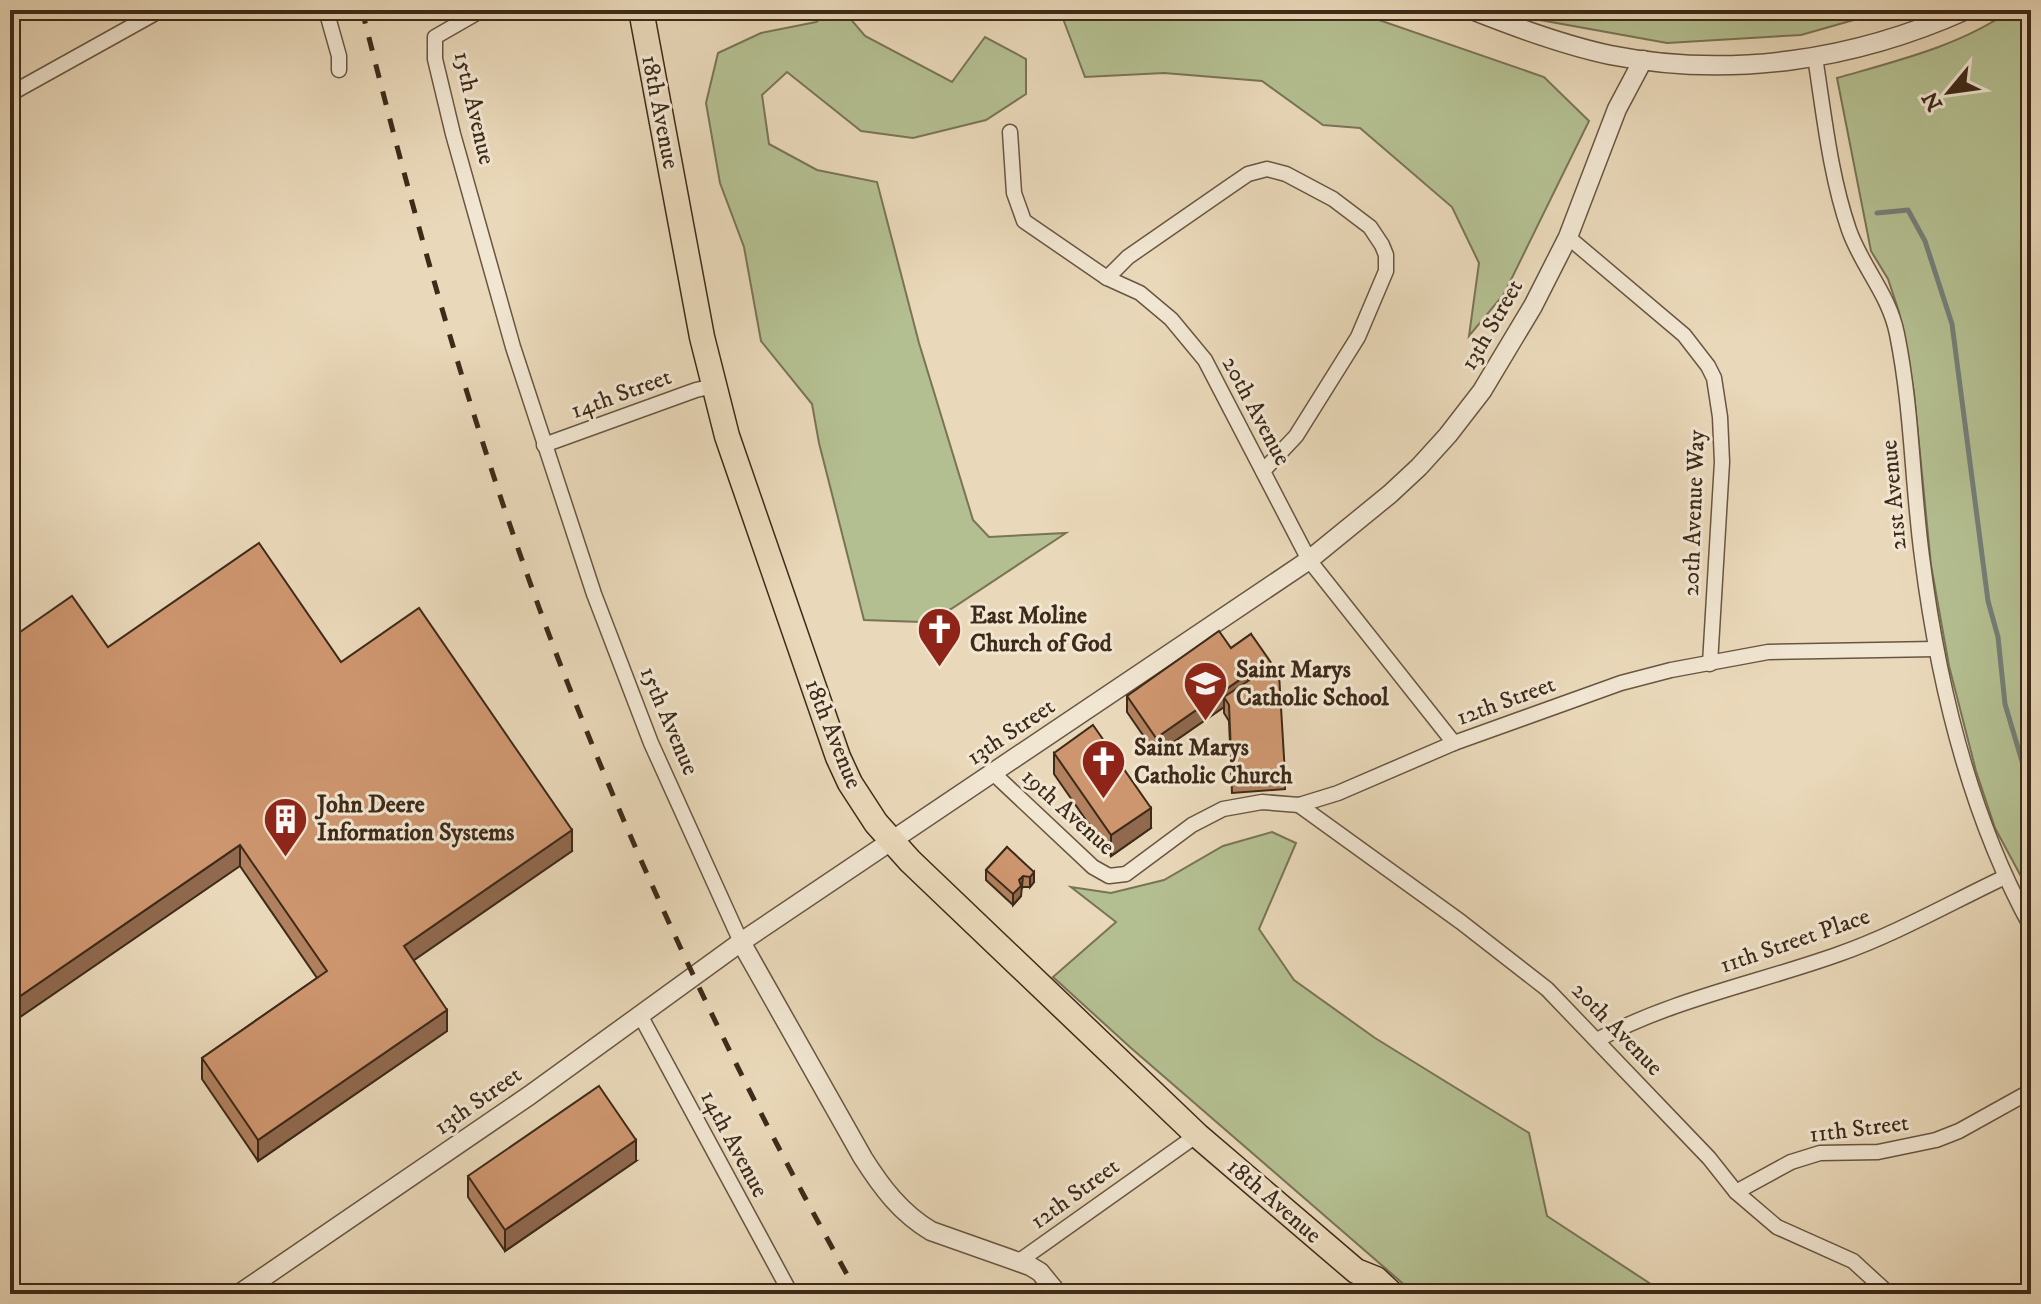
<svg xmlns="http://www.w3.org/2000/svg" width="2041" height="1304" font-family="'IM FELL DW Pica',serif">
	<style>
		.green { fill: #b4bf91; stroke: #797455; stroke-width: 2 }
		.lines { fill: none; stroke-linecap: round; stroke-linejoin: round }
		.stream { stroke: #757f78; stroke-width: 5 }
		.minor-casing { stroke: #695641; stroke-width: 17 }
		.tertiary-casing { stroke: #695641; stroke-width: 21 }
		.primary-casing { stroke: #3e2a19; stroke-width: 27 }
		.minor { stroke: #f1e6d2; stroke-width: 14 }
		.tertiary { stroke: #f1e6d2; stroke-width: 18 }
		.primary { stroke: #e9d8b9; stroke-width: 24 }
		.rail { stroke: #3e2a19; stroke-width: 5; stroke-dasharray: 14 14; stroke-linecap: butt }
		.wall { fill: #b1815f; stroke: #3e2a19; stroke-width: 2 }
		.shaded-wall { fill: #90694e; stroke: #3e2a19; stroke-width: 2 }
		.building { fill: #ce966f; stroke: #3e2a19; stroke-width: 2 }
		.labels { text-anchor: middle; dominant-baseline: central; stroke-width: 6; stroke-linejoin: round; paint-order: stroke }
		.street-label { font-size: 24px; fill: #3e2a19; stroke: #f1e6d2 }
		.poi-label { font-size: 24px; font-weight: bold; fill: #3e2a19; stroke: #f1e6d2; text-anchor: start }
	</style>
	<rect width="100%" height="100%" fill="#e9d8b9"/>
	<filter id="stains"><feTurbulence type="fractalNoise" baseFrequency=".0025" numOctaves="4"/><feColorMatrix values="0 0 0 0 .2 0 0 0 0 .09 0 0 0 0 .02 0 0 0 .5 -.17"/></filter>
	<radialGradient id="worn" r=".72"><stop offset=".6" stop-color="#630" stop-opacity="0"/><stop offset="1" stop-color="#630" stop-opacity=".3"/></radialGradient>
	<g class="green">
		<path d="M833 10H843L865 36 952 82 985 37 1026 59V94L986 120 913 138 861 131 787 72 762 95 769 144 817 170 877 182 919 343 973 520 989 537 1066 533 951 609 921 622 864 620 819 443 812 404 761 341 744 247 720 183 706 103 718 53 761 33 816 22Z"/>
		<path d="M1034 10H1350L1544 77 1589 121 1504 294 1469 336 1479 263 1452 207 1360 128 1323 125 1262 81 1164 73 1085 77 1062 16Z"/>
		<path d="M1514 10H1889L1801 35 1667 43 1540 20Z"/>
		<path d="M2011 10H2031V895L1995 828 1976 771 1949 666 1931 565 1914 393 1899 312 1888 279 1871 251 1837 78C1896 61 1960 46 2011 10Z"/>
		<path d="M1272 832 1296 843 1259 929 1294 980 1375 1038 1529 1133 1547 1216 1666 1294H1415L1131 1048 1053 977 1116 922 1071 887 1111 893 1164 880 1223 846Z"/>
	</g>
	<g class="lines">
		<g class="stream">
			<path d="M363 12 366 10"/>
			<path d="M1877 213 1908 210 1925 241 1952 324 1988 601 1998 637 2005 704 2024 768 2031 781"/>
		</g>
		<defs>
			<g id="minor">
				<path d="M326 10 339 56V70"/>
				<path d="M482 10 435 37V59L453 134 513 347 594 594 651 743 741 942"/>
				<path d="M1815 57C1824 114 1830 175 1849 230 1862 267 1889 294 1897 334 1912 408 1912 482 1922 557 1938 684 1969 814 2031 927"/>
				<path d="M10 94 161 10"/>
				<path d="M1010 132 1014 193 1024 221 1107 278 1140 293 1171 319 1205 360 1309 560 1454 743"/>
				<path d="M1568 237 1684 335 1708 366 1714 378 1720 417 1722 462 1710 664"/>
				<path d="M1107 278 1128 257 1229 187 1248 174 1267 169 1286 174 1333 199 1370 227 1382 245 1386 255V271L1358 337 1296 436 1263 471"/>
				<path d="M544 445 696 390 714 386"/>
				<path d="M993 773 1093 867 1109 876 1126 874 1192 825 1223 809 1262 802 1299 805 1338 793 1454 743 1621 683 1671 670 1768 652 1936 649"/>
				<path d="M1299 805 1461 922 1547 989 1709 1158 1736 1192 1777 1227 1853 1261 1889 1294"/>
				<path d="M640 1015 791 1294"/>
				<path d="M1597 1040C1673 999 1758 983 1839 954 1896 934 1950 903 2005 877"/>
				<path d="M1736 1192 1791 1162 1820 1153 1878 1152 1936 1140 1959 1131 2031 1091"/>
				<path d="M1018 1262 1197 1135"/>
			</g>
			<g id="tertiary">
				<path d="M1472 10C1517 28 1563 45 1610 55 1731 79 1855 60 1966 10"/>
				<path d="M741 942 863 1158C882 1188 901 1213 931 1231L1030 1266 1040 1272 1058 1294"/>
				<path d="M239 1294 530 1095 741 942 1309 560 1390 494 1419 467 1448 435 1482 391 1533 306 1568 237 1617 109 1643 60"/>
			</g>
			<path id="primary" d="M641 10 702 337 727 436 838 757 850 783 876 823 910 861 1197 1135 1356 1271 1376 1279 1392 1294"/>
		</defs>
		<use href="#minor" class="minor-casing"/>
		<use href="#tertiary" class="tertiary-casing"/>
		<use href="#primary" class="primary-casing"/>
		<use href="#minor" class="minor"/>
		<use href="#tertiary" class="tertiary"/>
		<use href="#primary" class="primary"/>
		<path class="rail" d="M362 10C417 230 478 449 559 661 643 879 743 1090 858 1294"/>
	</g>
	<g class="wall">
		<path d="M1251 634 1285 774V789L1232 793 1229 721 1224 713V707L1156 754 1127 712V696L1231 648Z"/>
		<path d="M108 647 341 662 572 851 413 960 447 1031 258 1161 202 1079V1058L317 978 240 866Z"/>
		<path d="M1054 753 1151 828 1111 856 1054 774Z"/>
		<path d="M1007 847 1034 882 1030 887H1023L1021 889V896L1013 905 986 880V870Z"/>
		<path d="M636 1161 505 1251 468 1197V1176Z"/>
	</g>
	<g class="shaded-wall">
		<path d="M1248 674V690L1224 697V707L1156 754V738Z"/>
		<path d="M1151 808V828L1111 856V835Z"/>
		<path d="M572 830V851L404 967V946Z"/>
		<path d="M240 845V866L10 1024V1003Z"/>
		<path d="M1034 872V882L1030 887V877Z"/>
		<path d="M1023 876 1021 896 1013 905V894L1019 880Z"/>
		<path d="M447 1010V1031L258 1161V1140Z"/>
		<path d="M636 1140V1161L505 1251V1230Z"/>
	</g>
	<g class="building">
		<path d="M259 543 341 662 419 608 572 830 404 946 447 1010 258 1140 202 1058 327 971 240 845 10 1003V639L72 596 108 647Z"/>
		<path d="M1219 631 1231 648 1251 634 1279 674 1285 774 1232 777 1229 705 1224 697 1251 679 1248 674 1156 738 1127 696Z"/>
		<path d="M1093 725 1151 808 1111 835 1054 753Z"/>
		<path d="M1007 847 1034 872 1030 877 1023 876 1019 880 1021 886 1013 894 986 870Z"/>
		<path d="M599 1086 636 1140 505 1230 468 1176Z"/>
	</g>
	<defs>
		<symbol id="church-pin" viewBox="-11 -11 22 30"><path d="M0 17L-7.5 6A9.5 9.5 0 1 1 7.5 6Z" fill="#8f2418" stroke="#f1e6d2"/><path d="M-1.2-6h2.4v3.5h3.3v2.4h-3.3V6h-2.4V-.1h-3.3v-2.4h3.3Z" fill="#fff"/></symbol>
		<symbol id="school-pin" viewBox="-11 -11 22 30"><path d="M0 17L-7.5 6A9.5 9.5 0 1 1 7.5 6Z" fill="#8f2418" stroke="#f1e6d2"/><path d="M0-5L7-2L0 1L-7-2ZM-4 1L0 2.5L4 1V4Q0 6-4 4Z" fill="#fff"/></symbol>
		<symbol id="building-pin" viewBox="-11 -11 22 30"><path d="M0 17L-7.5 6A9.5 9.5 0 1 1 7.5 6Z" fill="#8f2418" stroke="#f1e6d2"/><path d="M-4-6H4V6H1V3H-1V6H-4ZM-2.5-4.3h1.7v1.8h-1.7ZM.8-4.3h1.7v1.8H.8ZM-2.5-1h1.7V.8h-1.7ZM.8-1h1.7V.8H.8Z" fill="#fff"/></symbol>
	</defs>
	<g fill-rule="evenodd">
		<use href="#church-pin" x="914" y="604" width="51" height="69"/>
		<use href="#school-pin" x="1180" y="658" width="51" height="69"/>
		<use href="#church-pin" x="1078" y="736" width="51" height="69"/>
		<use href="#building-pin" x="260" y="794" width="51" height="69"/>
	</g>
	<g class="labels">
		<g class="street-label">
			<text transform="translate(474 108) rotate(77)">15th Avenue</text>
			<text transform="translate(660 112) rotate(79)">18th Avenue</text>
			<text transform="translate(1492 325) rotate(-60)">13th Street</text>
			<text transform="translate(621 394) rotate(-20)">14th Street</text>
			<text transform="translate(1256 411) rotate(62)">20th Avenue</text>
			<text transform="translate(1894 495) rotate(-95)">21st Avenue</text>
			<text transform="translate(1694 513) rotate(-88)">20th Avenue Way</text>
			<text transform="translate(1506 701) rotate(-20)">12th Street</text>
			<text transform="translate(669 721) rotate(67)">15th Avenue</text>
			<text transform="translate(1011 732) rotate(-34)">13th Street</text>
			<text transform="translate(833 734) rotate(68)">18th Avenue</text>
			<text transform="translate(1068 812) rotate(42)">19th Avenue</text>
			<text transform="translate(1795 941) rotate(-19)">11th Street Place</text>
			<text transform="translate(1617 1029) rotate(46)">20th Avenue</text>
			<text transform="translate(478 1101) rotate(-35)">13th Street</text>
			<text transform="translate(1859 1129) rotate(-7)">11th Street</text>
			<text transform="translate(734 1144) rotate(62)">14th Avenue</text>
			<text transform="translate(1075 1194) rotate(-36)">12th Street</text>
			<text transform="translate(1274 1201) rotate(41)">18th Avenue</text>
		</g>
		<g class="poi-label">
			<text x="970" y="616">East Moline<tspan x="970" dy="28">Church of God</tspan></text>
			<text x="1236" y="670">Saint Marys<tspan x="1236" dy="28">Catholic School</tspan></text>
			<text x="1134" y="748">Saint Marys<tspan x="1134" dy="28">Catholic Church</tspan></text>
			<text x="317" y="805">John Deere<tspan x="317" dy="28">Information Systems</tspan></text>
		</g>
	</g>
	<rect width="2041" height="1304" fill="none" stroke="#e9d8b9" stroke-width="40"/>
	<rect x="12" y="12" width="2017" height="1280" fill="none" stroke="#3e2a19" stroke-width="4"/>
	<rect x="20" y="20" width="2001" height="1264" fill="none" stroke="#3e2a19" stroke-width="2"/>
	<g transform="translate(1949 92) rotate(241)" stroke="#f1e6d2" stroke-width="6" paint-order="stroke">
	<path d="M0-6L14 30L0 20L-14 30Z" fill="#3e2a19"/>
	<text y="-12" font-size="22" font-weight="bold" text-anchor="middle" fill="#3e2a19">N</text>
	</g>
	<rect width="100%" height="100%" filter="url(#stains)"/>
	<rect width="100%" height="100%" fill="url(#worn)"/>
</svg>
